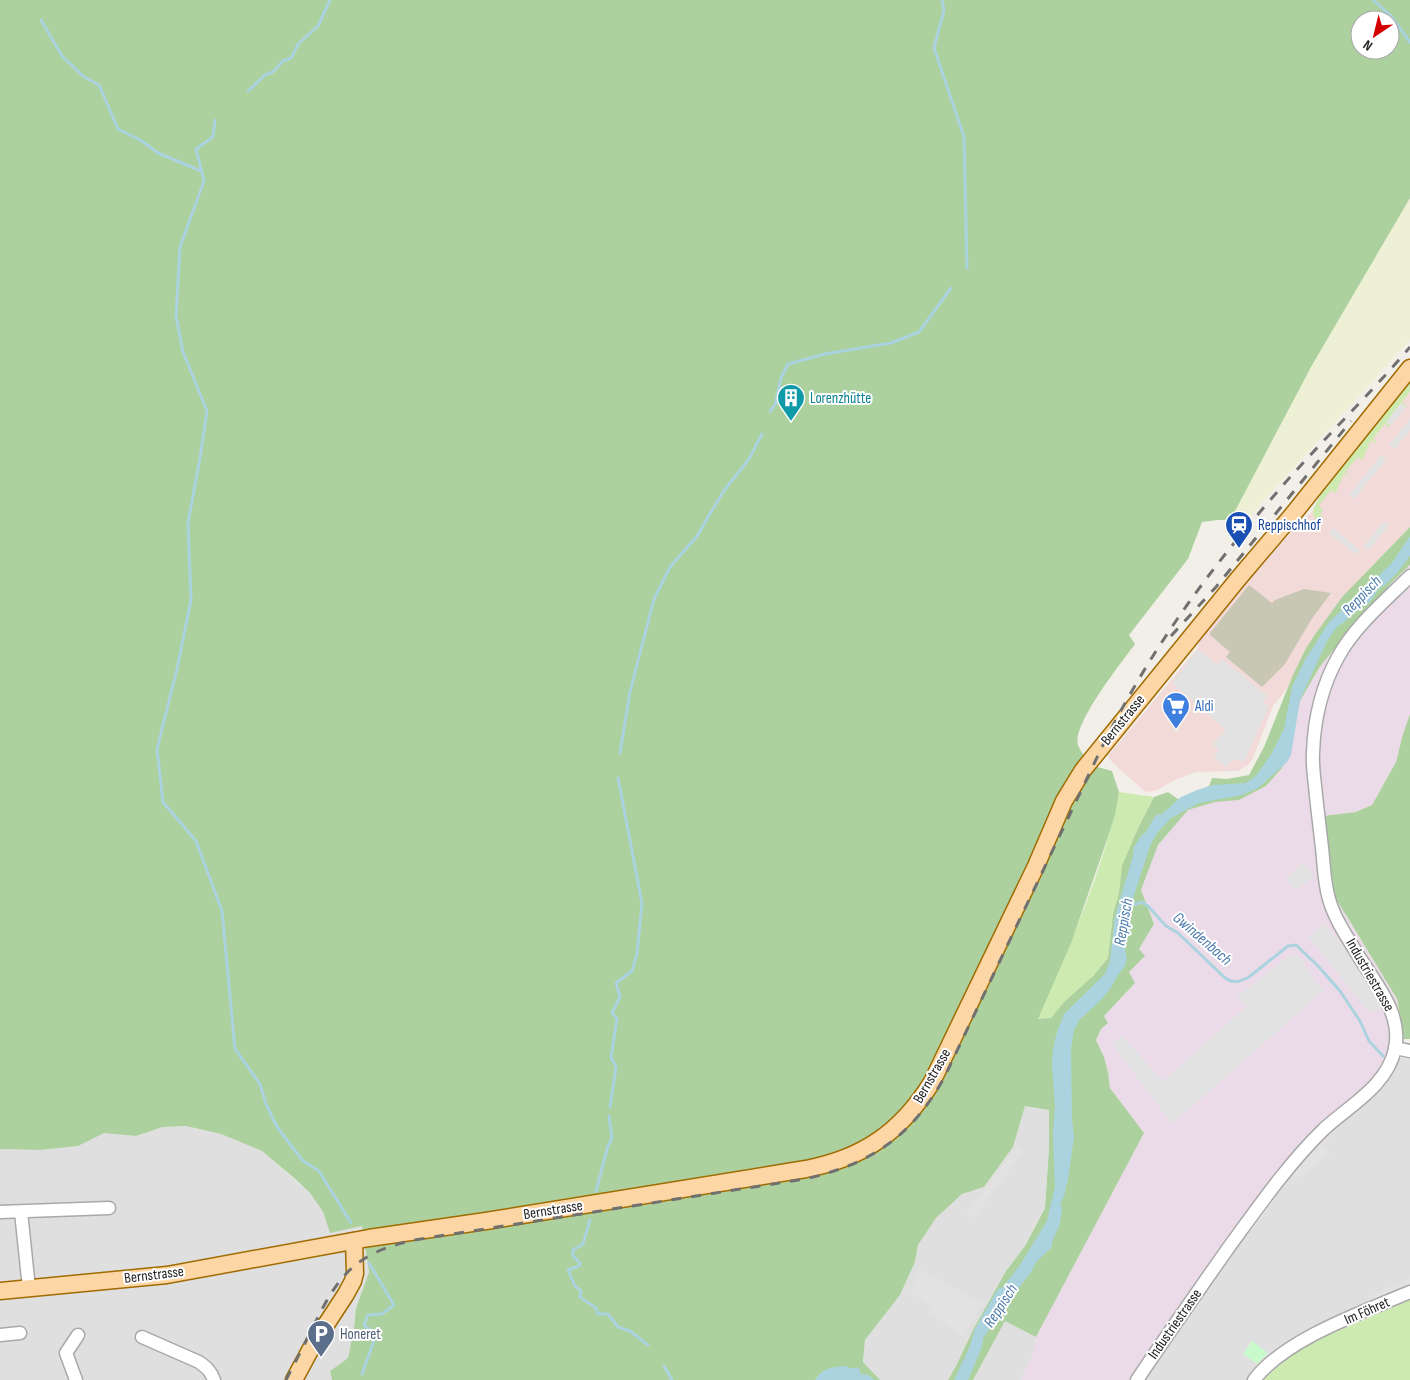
<svg xmlns="http://www.w3.org/2000/svg" width="1410" height="1380" font-family="'Sofia Sans Condensed',sans-serif">
	<style>
		.residential { fill: #e0dfdf }
		.commercial { fill: #f2dad9 }
		.industrial { fill: #ebdbe8 }
		.construction { fill: #c7c7b4 }
		.farmland { fill: #eef0d5 }
		.grass { fill: #cdebb0 }
		.forest { fill: #add19e; fill-rule: evenodd }
		.park { fill: #c8facc }
		.parking { fill: #e2e2e2 }
		.water { fill: #aad3df }
		.lines { fill: none; stroke-linecap: round; stroke-linejoin: round }
		.stream { stroke: #aad3df; stroke-width: 3 }
		.minor-casing { stroke: #a9a9a9; stroke-width: 15 }
		.major-casing { stroke: #a06b00; stroke-width: 19 }
		.minor { stroke: #fff; stroke-width: 12 }
		.major { stroke: #fcd6a4; stroke-width: 16 }
		.rail { stroke: #707070; stroke-width: 3; stroke-dasharray: 10 10; stroke-linecap: butt }
		.labels { text-anchor: middle; dominant-baseline: central; stroke-width: 4; stroke-linejoin: round; paint-order: stroke }
		.culture-label { font-size: 15px; fill: #0d838f; stroke: #fff; text-anchor: start }
		.transit-label { font-size: 15px; fill: #164399; stroke: #fff; text-anchor: start }
		.shop-label { font-size: 15px; fill: #366cbe; stroke: #fff; text-anchor: start }
		.street-label { font-size: 15px; fill: #222; stroke: #fff }
		.service-label { font-size: 15px; fill: #4e5e75; stroke: #fff; text-anchor: start }
		.water-label { font-size: 16px; font-style: italic; fill: #4a7aab; stroke: #fff }
	</style>
	<rect width="100%" height="100%" fill="#f2efe9"/>
	<g class="residential">
		<path d="M1397 1057 1410 1059V1300L1324 1337 1299 1349 1262 1380H1129L1236 1225 1246 1237 1292 1175 1350 1114Z"/>
		<path d="M1025 1106 1049 1110V1148L1045 1207 1025 1246 1006 1271 973 1330 956 1366 948 1380H880L863 1362 865 1340 900 1295 915 1262 918 1245 936 1218 962 1194 984 1187 1013 1147Z"/>
		<path d="M186 1126 221 1134 262 1151 310 1193 323 1212 330 1232 362 1226 369 1272 356 1308 354 1328 348 1358 330 1371 332 1380H0V1149L40 1150 78 1146 104 1132 136 1136 163 1127Z"/>
		<path d="M1005 1320 1036 1337 1035 1351 1021 1380H973Z"/>
	</g>
	<path class="commercial" d="M1410 392V527L1366 572 1305 651 1288 687 1273 706 1252 760 1248 765 1238 771 1196 772 1175 780 1155 791 1149 792 1144 791 1111 761 1108 756 1197 649 1200 640 1254 572 1318 505Z"/>
	<path class="industrial" d="M1410 565V714L1403 734 1396 762 1372 805 1356 812 1324 816 1346 916 1397 999 1404 1039 1397 1057 1384 1088 1350 1114 1292 1175 1246 1237 1235 1226 1129 1380H1021L1034 1351 1036 1337 1144 1133 1110 1088 1108 1072 1104 1057 1096 1040 1101 1029 1108 1023 1104 1016 1135 983 1128 972 1139 949 1154 924 1141 890 1158 845 1188 810 1215 802 1239 800 1266 786 1282 768 1290 744 1300 701 1319 668 1338 644 1392 582Z"/>
	<path class="construction" d="M1249 585 1272 603 1275 600 1304 589 1331 593 1311 620 1285 664 1262 687 1226 657 1230 652 1210 635V633Z"/>
	<path class="farmland" d="M1410 198V340L1264 500 1240 528 1228 520 1234 513 1311 367Z"/>
	<g class="grass">
		<path d="M1410 377V392L1402 402 1407 406 1406 407 1401 403 1386 422 1390 425 1389 427 1385 424 1373 438 1376 442 1375 443 1371 440 1363 458 1362 460 1358 457 1345 472 1349 475 1348 476 1344 473 1336 492 1335 493 1331 490 1319 505 1323 511 1320 514 1322 516 1318 519 1314 518 1313 509 1320 496 1375 421Z"/>
		<path d="M1119 792 1154 797 1139 826 1123 866 1119 894 1113 914 1108 958 1093 976 1064 1002 1051 1018 1037 1019C1069 946 1104 870 1119 792Z"/>
		<path d="M1410 1300V1380H1262L1294 1353 1324 1337Z"/>
	</g>
	<g class="forest">
		<path d="M0 0H1410V198L1311 367 1234 513 1228 520H1218L1202 522 1188 559 1129 635 1135 644C1122 662 1072 724 1078 745 1080 751 1087 759 1090 765L1112 771 1119 792 1115 815 1108 837 1071 943 1038 1019 1051 1018 1064 1002 1093 976 1108 958 1113 914 1119 893 1122 866 1139 826 1154 797 1168 792 1178 799 1209 786 1212 778 1227 779 1249 775 1264 747 1293 675 1306 648 1316 633 1343 596 1410 527V565L1392 582 1338 644 1319 668 1300 701 1290 744 1282 768 1266 786 1239 800 1215 802 1188 810 1158 845 1141 890 1154 924 1139 949 1145 956 1129 972 1135 983 1104 1016 1108 1023 1101 1029 1096 1040 1104 1057 1108 1072 1110 1088 1144 1133 1036 1337 1005 1321 973 1380H948L956 1366 973 1330 1006 1271 1025 1246 1045 1208 1049 1148V1110L1025 1106 1013 1147 984 1187 962 1194 936 1218 918 1245 915 1262 900 1295 865 1340 863 1362 880 1380H332L330 1371 348 1358 354 1328 356 1308 369 1272 362 1226 330 1233 323 1212 310 1193 294 1178 262 1151 221 1134 186 1126 163 1127 136 1136 104 1133 78 1146 40 1150 0 1149ZM1360 20H1390V50H1360Z"/>
		<path d="M1410 714V1039H1404L1397 999 1335 897 1323 816 1356 812 1372 805 1396 762 1403 734Z"/>
	</g>
	<path class="park" d="M1252 1341 1268 1353 1257 1364 1243 1354Z"/>
	<g class="parking">
		<path d="M1401 403 1406 407 1391 426 1386 422Z"/>
		<path d="M1410 419V430L1395 449 1389 445Z"/>
		<path d="M1381 455 1386 460 1354 499 1349 495Z"/>
		<path d="M1384 521 1389 525 1369 550 1364 546Z"/>
		<path d="M1333 528 1360 550 1357 554 1351 551 1329 533Z"/>
		<path d="M1198 649 1217 665 1223 660 1268 696 1262 702 1269 706 1244 762 1238 760H1232L1226 767 1214 757 1219 750 1213 744 1226 730 1172 683Z"/>
		<path d="M1303 862 1314 875 1296 891 1285 879Z"/>
		<path d="M1324 923 1364 970 1384 1008 1368 1012 1309 937Z"/>
		<path d="M1297 954 1318 985 1325 989 1261 1046 1172 1124 1112 1044 1122 1036 1163 1081 1246 1007 1237 997 1289 956 1293 958Z"/>
		<path d="M1317 1137 1330 1153 1300 1179 1288 1168Z"/>
		<path d="M1017 1147 1023 1152 972 1219 966 1215Z"/>
		<path d="M922 1270 983 1304 963 1337 930 1312 933 1307 909 1292Z"/>
		<path d="M1410 1278V1292L1373 1308 1367 1297Z"/>
	</g>
	<g class="water">
		<path d="M1410 536V556L1397 573 1385 585 1378 589 1375 595 1368 604 1365 603 1343 623 1337 627 1327 641 1300 700 1291 755 1287 762 1258 788 1242 795 1199 803 1171 818 1157 833 1150 846 1134 895 1126 931 1125 951 1127 958 1125 966 1118 975 1110 989 1100 1001 1080 1019 1074 1030 1071 1048 1072 1119 1074 1137 1068 1179 1064 1196 1060 1204 1062 1208 1060 1224 1053 1239 1051 1248 1036 1262 1031 1272 1010 1299 983 1338 982 1347 968 1380H954L970 1346 975 1329 998 1289 1003 1287 1020 1265 1047 1221 1055 1187 1053 1133 1055 1107 1052 1064 1053 1049 1057 1032 1064 1014 1105 974 1110 961 1115 917 1133 856 1134 847 1141 836 1146 832 1156 815 1162 814 1181 797 1197 790 1214 785 1246 783 1256 776 1272 753 1284 729 1292 687 1305 660 1329 622 1354 599 1358 598 1367 587 1392 563Z"/>
		<path d="M845 1366 850 1368H859L861 1374 868 1375 875 1380H815C823 1368 831 1367 845 1366Z"/>
	</g>
	<g class="lines">
		<g class="stream">
			<path d="M942 0 944 10 934 48 964 137 967 268"/>
			<path d="M1373 0 1391 16 1410 42"/>
			<path d="M41 20 62 56 84 77 99 85 118 129 142 141 158 153 201 171"/>
			<path d="M248 91 265 75 273 72 283 61 291 58 299 43 318 26 330 0"/>
			<path d="M215 120 213 137 196 149 204 181 180 247 176 316 183 352 207 411 200 458 188 523 191 600 177 669 157 749 163 802 196 841 222 911 235 1049 260 1084 266 1104 277 1127 303 1161 319 1171 351 1223"/>
			<path d="M770 411 775 405 781 378 788 364 825 354 891 343 919 332 951 288"/>
			<path d="M620 753 630 692 654 599 670 567 697 536 723 492 749 459 762 434"/>
			<path d="M1130 906 1142 902 1148 906 1166 926 1178 933 1224 977C1232 984 1240 982 1249 977L1288 946 1296 945 1319 967 1340 991 1360 1021 1369 1041 1383 1056"/>
			<path d="M610 1107 616 1067 611 1057 617 1019 612 1013 620 997 616 983 632 971 637 954 642 903 618 778"/>
			<path d="M596 1191 608 1146 612 1138 609 1116"/>
			<path d="M590 1220 583 1244 573 1250V1256L580 1263 579 1266 568 1270 575 1286 581 1291 580 1297 596 1308 598 1314H608L618 1327 630 1331 648 1345"/>
			<path d="M664 1366 672 1380"/>
			<path d="M362 1374 376 1335 364 1325 368 1315 382 1314 394 1305 369 1263"/>
		</g>
		<defs>
			<g id="minor">
				<path d="M1395 1048 1410 1051"/>
				<path d="M0 1212 109 1208"/>
				<path d="M21 1212 29 1288"/>
				<path d="M0 1335 20 1333"/>
				<path d="M142 1337 199 1362C206 1367 211 1371 214 1380"/>
				<path d="M76 1380 66 1353 78 1335"/>
				<path d="M1137 1380C1167 1335 1198 1291 1229 1247 1259 1206 1288 1164 1324 1129 1350 1105 1387 1086 1395 1049 1403 1011 1372 980 1355 950 1345 934 1334 917 1329 899 1324 883 1324 865 1322 848 1320 830 1318 813 1316 796 1315 782 1312 767 1313 753 1314 721 1322 686 1338 657 1355 626 1385 601 1410 576"/>
				<path d="M1254 1380C1285 1339 1363 1312 1410 1292"/>
			</g>
			<g id="major">
				<path d="M0 1291 167 1275 369 1238 486 1221 806 1169C863 1158 901 1132 932 1082L1036 866 1064 801 1083 770 1238 579 1294 513 1410 368"/>
				<path d="M294 1380 314 1343 346 1294 353 1281 355 1273 354 1241"/>
			</g>
		</defs>
		<use href="#minor" class="minor-casing"/>
		<use href="#major" class="major-casing"/>
		<use href="#minor" class="minor"/>
		<use href="#major" class="major"/>
		<g class="rail">
			<path d="M1171 636 1216 587 1351 421"/>
			<path d="M286 1380C295 1362 305 1344 314 1325 339 1274 356 1253 414 1240L805 1179C871 1164 911 1137 944 1078L1102 747C1148 654 1204 576 1272 498 1316 446 1366 399 1410 347"/>
		</g>
	</g>
	<defs>
		<symbol id="building-pin" viewBox="-11 -11 22 30"><path d="M0 17L-7.5 6A9.5 9.5 0 1 1 7.5 6Z" fill="#0f9aa8" stroke="#fff"/><path d="M-4-6H4V6H1V3H-1V6H-4ZM-2.5-4.3h1.7v1.8h-1.7ZM.8-4.3h1.7v1.8H.8ZM-2.5-1h1.7V.8h-1.7ZM.8-1h1.7V.8H.8Z" fill="#fff"/></symbol>
		<symbol id="station-pin" viewBox="-11 -11 22 30"><path d="M0 17L-7.5 6A9.5 9.5 0 1 1 7.5 6Z" fill="#1a4fb4" stroke="#fff"/><path d="M-3-6H3Q5-6 5-4V2Q5 4 3 4L4.5 6H3L1.5 4h-3L-3 6H-4.5L-3 4Q-5 4-5 2V-4Q-5-6-3-6ZM-3.5-4v3h7v-3ZM-3.5 1v1.5H-2V1ZM2 1v1.5H3.5V1Z" fill="#fff"/></symbol>
		<symbol id="supermarket-pin" viewBox="-11 -11 22 30"><path d="M0 17L-7.5 6A9.5 9.5 0 1 1 7.5 6Z" fill="#3f7fe0" stroke="#fff"/><path d="M-6-5.5h2.5l.6 2H6L4.5 2H-2.5L-4.4-4H-6ZM-1.5 3.2a1.3 1.3 0 1 0 .1 0ZM3 3.2a1.3 1.3 0 1 0 .1 0Z" fill="#fff"/></symbol>
		<symbol id="parking-pin" viewBox="-11 -11 22 30"><path d="M0 17L-7.5 6A9.5 9.5 0 1 1 7.5 6Z" fill="#5c6f8a" stroke="#fff"/><path d="M-3.5-5.5H1a3.5 3.5 0 0 1 0 7H-1V5.5H-3.5ZM-1-3.4V-.6H.8a1.4 1.4 0 0 0 0-2.8Z" fill="#fff"/></symbol>
	</defs>
	<g fill-rule="evenodd">
		<use href="#building-pin" x="775" y="382" width="32" height="43"/>
		<use href="#station-pin" x="1223" y="509" width="32" height="43"/>
		<use href="#supermarket-pin" x="1160" y="690" width="32" height="43"/>
		<use href="#parking-pin" x="305" y="1318" width="32" height="43"/>
	</g>
	<g class="labels">
		<g class="culture-label">
			<text x="810" y="398">Lorenzhütte</text>
		</g>
		<g class="transit-label">
			<text x="1258" y="525">Reppischhof</text>
		</g>
		<g class="shop-label">
			<text x="1195" y="706">Aldi</text>
		</g>
		<g class="street-label">
			<text transform="translate(1123 720) rotate(-51)">Bernstrasse</text>
			<text transform="translate(1370 975) rotate(60)">Industriestrasse</text>
			<text transform="translate(932 1076) rotate(-60)">Bernstrasse</text>
			<text transform="translate(553 1210) rotate(-9)">Bernstrasse</text>
			<text transform="translate(154 1275) rotate(-7)">Bernstrasse</text>
			<text transform="translate(1367 1311) rotate(-24)">Im Föhret</text>
			<text transform="translate(1175 1324) rotate(-55)">Industriestrasse</text>
		</g>
		<g class="service-label">
			<text x="340" y="1334">Honeret</text>
		</g>
		<g class="water-label">
			<text transform="translate(1362 596) rotate(-46)">Reppisch</text>
			<text transform="translate(1124 922) rotate(-80)">Reppisch</text>
			<text transform="translate(1202 939) rotate(41)">Gwindenbach</text>
			<text transform="translate(1001 1306) rotate(-57)">Reppisch</text>
		</g>
	</g>
	<g transform="translate(1375 35) rotate(215)"><circle r="24" fill="#ffffff" stroke="#a7a7a7"/>
	<path d="M0-4L9 19L0 12L-9 19Z" fill="#d40000"/>
	<text y="-8" font-size="14" font-weight="bold" text-anchor="middle" fill="#222222">N</text>
	</g>
</svg>
